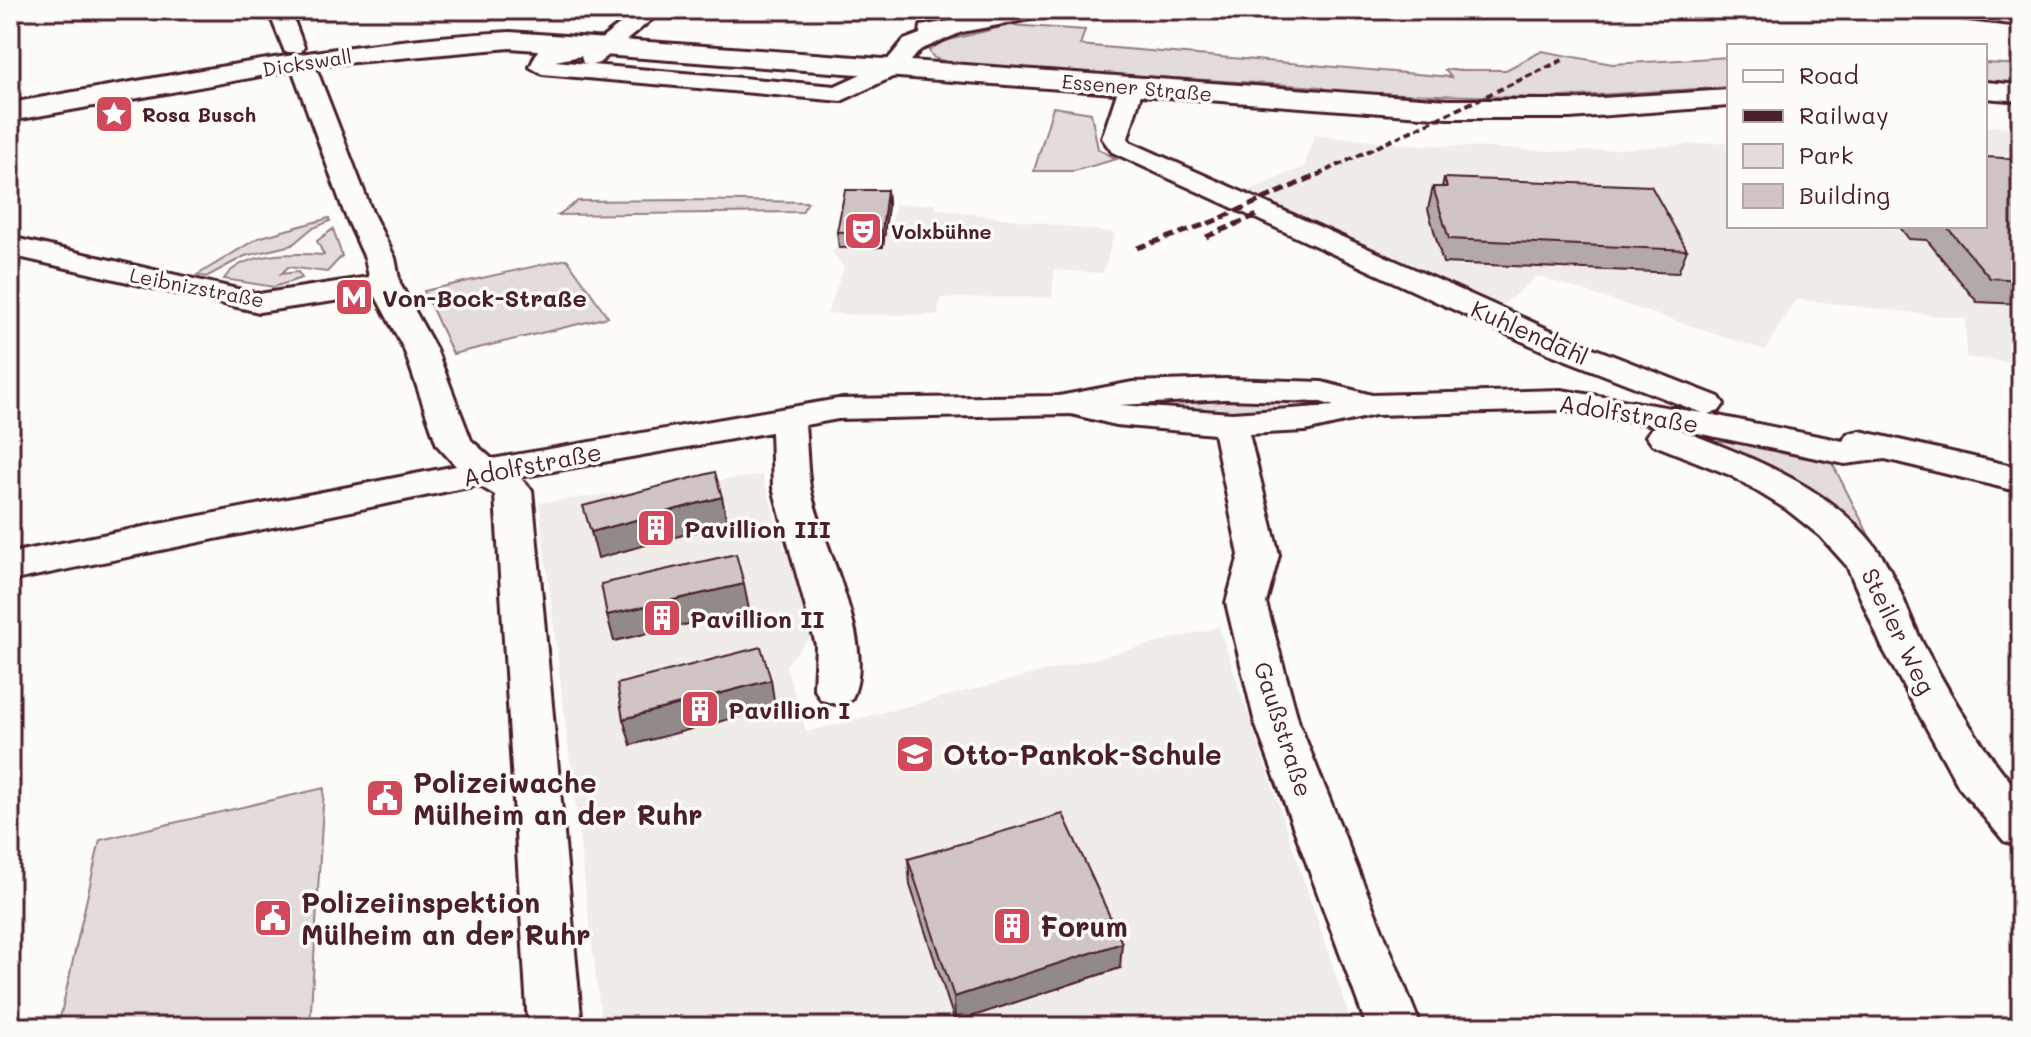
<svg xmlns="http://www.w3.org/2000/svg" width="2031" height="1037" font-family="Mali,sans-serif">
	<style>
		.built { fill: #f0ece8 }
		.green { fill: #e3dcda; stroke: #967e82; stroke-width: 2 }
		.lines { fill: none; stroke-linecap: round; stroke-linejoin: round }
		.minor-casing { stroke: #4a1f2b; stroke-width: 6 }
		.major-casing { stroke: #4a1f2b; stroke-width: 6 }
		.minor { fill: #fdfcf7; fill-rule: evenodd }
		.major { fill: #fdfcf7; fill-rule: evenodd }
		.rail-far1 { stroke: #4a1f2b; stroke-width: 4; stroke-dasharray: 7 4; stroke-linecap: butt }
		.rail { stroke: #4a1f2b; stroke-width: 5; stroke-dasharray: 10 5; stroke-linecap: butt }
		.wall { fill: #b3a9a9; stroke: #4a1f2b; stroke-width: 2 }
		.shaded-wall { fill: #928a89; stroke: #4a1f2b; stroke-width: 2 }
		.building { fill: #d0c5c4; stroke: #4a1f2b; stroke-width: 2 }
		.labels { text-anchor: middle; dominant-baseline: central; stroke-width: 7; stroke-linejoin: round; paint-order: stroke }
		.far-street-label { font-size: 20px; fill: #4a1f2b; stroke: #fdfcf7 }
		.far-poi-label { font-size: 20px; font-weight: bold; fill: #4a1f2b; stroke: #fdfcf7; text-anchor: start }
		.poi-label { font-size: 24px; font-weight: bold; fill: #4a1f2b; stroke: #fdfcf7; text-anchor: start }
		.street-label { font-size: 24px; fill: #4a1f2b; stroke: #fdfcf7 }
		.near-poi-label { font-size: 28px; font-weight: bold; fill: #4a1f2b; stroke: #fdfcf7; text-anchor: start }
	</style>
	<rect width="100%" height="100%" fill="#fdfcf7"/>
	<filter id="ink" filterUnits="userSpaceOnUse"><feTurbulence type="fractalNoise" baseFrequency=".0125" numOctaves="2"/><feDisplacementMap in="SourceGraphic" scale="16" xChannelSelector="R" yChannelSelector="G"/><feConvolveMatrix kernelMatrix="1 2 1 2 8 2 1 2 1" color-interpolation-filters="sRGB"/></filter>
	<g filter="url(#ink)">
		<g class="built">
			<path d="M1985 126 2021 127V364L1966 357V319L1796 299 1765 350 1538 276 1502 305 1247 191 1304 167 1314 135 1387 143 1572 152 1729 142V226H1985Z"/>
			<path d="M936 204V209L1115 233 1103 273 1054 270 1052 297 940 298 938 315 827 314 844 268 833 253 834 248 883 247 886 226 892 225 895 205Z"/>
			<path d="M762 475 812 635 786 665 806 732 1219 627 1353 1027H602L539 503Z"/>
		</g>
		<g class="green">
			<path d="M1010 25 1085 30 1080 45 1451 77 1445 70H1506L1542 51 1612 64 1729 57V87L1544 98 1333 92 1321 87 957 65 934 58 929 51 941 42Z"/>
			<path d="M1985 63 2021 65V83L1985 81Z"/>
			<path d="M1053 107 1091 113 1098 149 1117 159 1074 171H1034Z"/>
			<path d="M685 200 808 202 802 212 558 215 578 201Z"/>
			<path d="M329 218 330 221 311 229 292 245 245 256 206 277 197 275 258 238Z"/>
			<path d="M333 229 342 256 327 272 288 267 281 274 298 272 302 278 274 287 224 279C242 251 295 253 324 255L317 241Z"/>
			<path d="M567 259 608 317 453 354 424 291Z"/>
			<path d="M1311 396 1322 403 1321 411 1268 418 1137 408 1135 402 1143 397Z"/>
			<path d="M1734 435 1828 455 1878 553 1715 444Z"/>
			<path d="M324 788 310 1027H58L100 840Z"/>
		</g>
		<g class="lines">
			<defs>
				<g id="minor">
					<path d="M268 10H290L304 47 301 52H285Z"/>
					<path d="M639 10H663L599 63 592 65 835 86 885 63 904 40 920 34 921 26 1010 10H1057L1046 16 962 32 920 50 901 73 841 101 542 74 530 67 538 50 601 39ZM581 56 583 63 588 64 555 61Z"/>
					<path d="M1930 10 2021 13V25L1941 16Z"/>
					<path d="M302 56 314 63 372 212 395 258 400 284 436 349 471 440 492 459 838 399 1059 396 1133 382 1225 379 1322 382 1372 395 1561 390 1702 413 1548 353 1112 152 1102 138 1119 87 1131 80 1143 87 1128 138 1130 142 1570 339 1719 397 1724 404 1719 411 1708 414 1843 441 1847 434 1860 431 2021 468V492L1885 459 1845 464 1678 429C1750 457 1833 487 1879 552 1899 580 1908 616 1924 646 1952 698 1982 750 2021 794V847L2004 841 1959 787 1882 647 1847 566 1820 536 1786 509 1730 475 1652 444 1646 436 1652 428 1661 426 1561 410 1375 415 1305 431 1249 434 1279 555 1266 603 1299 723 1421 1027H1367L1255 723 1226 603 1239 555 1214 434 1116 425 1071 414 838 419 805 425C807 446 807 467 810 487 820 543 880 647 851 700L836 704 821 700 814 688 816 645 773 488 771 432 519 477 532 490 582 1027H528L495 495 478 485 10 581V553L456 466 437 445 404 349 375 295 259 312 10 255V237L259 294 369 277 365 258 344 212 290 63ZM1225 399 1321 402 1334 406 1232 413 1119 405Z"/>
				</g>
				<g id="major">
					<path d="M510 32 1448 100H1570L1729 90V106L1570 118H1448L510 48 322 65 10 121V103C176 75 341 41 510 32Z"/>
					<path d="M1985 82 2021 85V101L1985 98Z"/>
				</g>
			</defs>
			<use href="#minor" class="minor-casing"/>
			<use href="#major" class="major-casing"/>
			<use href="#minor" class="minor"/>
			<use href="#major" class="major"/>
			<path class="rail-far1" d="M1317 175 1565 59"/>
			<g class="rail">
				<path d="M1206 237 1257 215"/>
				<path d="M1137 248 1212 222 1322 173"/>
			</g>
		</g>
		<g class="wall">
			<path d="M2021 159V304L1977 302 1927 240 1909 239 1899 226H1985Z"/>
			<path d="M1444 178 1687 250 1678 273 1443 263 1428 209 1433 187H1442Z"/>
			<path d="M887 190 888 205 883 247 839 248 837 232Z"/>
			<path d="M908 859 1120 968 955 1022 910 885Z"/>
		</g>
		<g class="shaded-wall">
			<path d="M887 190 888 205 883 247 882 231Z"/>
			<path d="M722 497 727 523 598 558 591 532Z"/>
			<path d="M744 584 749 610 614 641 607 615Z"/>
			<path d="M771 680 775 707 631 745 623 719Z"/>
			<path d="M1122 943 1120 968 955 1022 954 997Z"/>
		</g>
		<g class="building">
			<path d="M1985 157 2021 159V280L1990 278 1946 226H1985Z"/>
			<path d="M1444 178 1651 186 1687 250 1449 239 1433 187H1447Z"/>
			<path d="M845 190H887L882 231 837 232Z"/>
			<path d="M715 472 722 497 591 532 583 506Z"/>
			<path d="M736 554 744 584 607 615 601 584Z"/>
			<path d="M761 647 771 680 623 719 617 684Z"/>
			<path d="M1063 814 1122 943 954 997 908 859Z"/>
		</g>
	</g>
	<defs>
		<symbol id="sight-square" viewBox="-11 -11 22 22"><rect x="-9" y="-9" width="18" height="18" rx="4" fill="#d1495b" stroke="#fdfcf7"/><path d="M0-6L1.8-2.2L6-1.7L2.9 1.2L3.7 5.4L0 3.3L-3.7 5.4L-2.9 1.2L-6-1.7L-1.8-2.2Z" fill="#fff"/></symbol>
		<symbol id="theatre-square" viewBox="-11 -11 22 22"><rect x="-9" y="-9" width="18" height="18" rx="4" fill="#d1495b" stroke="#fdfcf7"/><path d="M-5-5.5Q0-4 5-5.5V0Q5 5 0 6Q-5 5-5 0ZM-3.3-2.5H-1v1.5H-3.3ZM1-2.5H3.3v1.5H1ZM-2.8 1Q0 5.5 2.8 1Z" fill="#fff"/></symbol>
		<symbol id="metro-square" viewBox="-11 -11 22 22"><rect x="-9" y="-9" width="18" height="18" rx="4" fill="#d1495b" stroke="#fdfcf7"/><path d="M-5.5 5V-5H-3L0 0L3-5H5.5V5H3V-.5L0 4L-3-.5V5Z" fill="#fff"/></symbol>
		<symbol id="building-square" viewBox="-11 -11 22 22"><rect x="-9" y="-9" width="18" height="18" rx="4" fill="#d1495b" stroke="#fdfcf7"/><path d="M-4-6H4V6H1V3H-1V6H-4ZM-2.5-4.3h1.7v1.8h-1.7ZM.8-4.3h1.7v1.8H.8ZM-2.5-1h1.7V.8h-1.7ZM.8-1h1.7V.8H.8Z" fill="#fff"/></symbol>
		<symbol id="school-square" viewBox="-11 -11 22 22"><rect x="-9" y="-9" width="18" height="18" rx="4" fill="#d1495b" stroke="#fdfcf7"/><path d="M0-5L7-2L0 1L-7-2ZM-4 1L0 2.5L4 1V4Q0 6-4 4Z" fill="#fff"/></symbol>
		<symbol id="civic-square" viewBox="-11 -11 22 22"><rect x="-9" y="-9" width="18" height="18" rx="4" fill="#d1495b" stroke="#fdfcf7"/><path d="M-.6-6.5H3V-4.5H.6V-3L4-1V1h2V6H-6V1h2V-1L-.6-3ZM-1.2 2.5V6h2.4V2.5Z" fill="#fff"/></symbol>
	</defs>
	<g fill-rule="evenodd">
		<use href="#sight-square" x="92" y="92" width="44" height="44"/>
		<use href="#theatre-square" x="841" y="209" width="44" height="44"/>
		<use href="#metro-square" x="332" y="275" width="44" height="44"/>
		<use href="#building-square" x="634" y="506" width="44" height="44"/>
		<use href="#building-square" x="640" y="596" width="44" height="44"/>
		<use href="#building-square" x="678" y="687" width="44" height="44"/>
		<use href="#school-square" x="893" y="732" width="44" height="44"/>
		<use href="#civic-square" x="363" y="776" width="44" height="44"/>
		<use href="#civic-square" x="251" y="896" width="44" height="44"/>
		<use href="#building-square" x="990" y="904" width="44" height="44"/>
	</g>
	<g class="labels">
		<g class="far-street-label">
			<text transform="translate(307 62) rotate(-9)">Dickswall</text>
			<text transform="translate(1137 87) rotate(5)">Essener Straße</text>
			<text transform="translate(197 287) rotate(11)">Leibnizstraße</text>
		</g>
		<g class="far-poi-label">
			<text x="142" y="114">Rosa Busch</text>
			<text x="891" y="231">Volxbühne</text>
		</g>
		<g class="poi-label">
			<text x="382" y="297">Von-Bock-Straße</text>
			<text x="684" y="528">Pavillion III</text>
			<text x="690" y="618">Pavillion II</text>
			<text x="728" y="709">Pavillion I</text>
		</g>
		<g class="street-label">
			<text transform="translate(1530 332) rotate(24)">Kuhlendahl</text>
			<text transform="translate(1629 413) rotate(9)">Adolfstraße</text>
			<text transform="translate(532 464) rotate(-11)">Adolfstraße</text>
			<text transform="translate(1899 631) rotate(64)">Steiler Weg</text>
			<text transform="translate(1284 729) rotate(72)">Gaußstraße</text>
		</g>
		<g class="near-poi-label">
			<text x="943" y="754">Otto-Pankok-Schule</text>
			<text x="413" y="782">Polizeiwache<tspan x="413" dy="32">Mülheim an der Ruhr</tspan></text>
			<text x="301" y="902">Polizeiinspektion<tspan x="301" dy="32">Mülheim an der Ruhr</tspan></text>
			<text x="1040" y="926">Forum</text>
		</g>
	</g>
	<rect width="2031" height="1037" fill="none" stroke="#fdfcf7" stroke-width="40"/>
	<rect x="20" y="20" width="1991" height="997" fill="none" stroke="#4a1f2b" stroke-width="3" filter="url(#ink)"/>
	<rect x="1727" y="44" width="260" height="184" fill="#fdfcf7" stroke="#b5a4a5" stroke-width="2"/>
	<rect x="1743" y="70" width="40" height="12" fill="#fdfcf7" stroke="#b5a4a5" stroke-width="2"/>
	<text x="1799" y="84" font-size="24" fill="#4a1f2b">Road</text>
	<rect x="1743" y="110" width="40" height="12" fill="#4a1f2b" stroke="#b5a4a5" stroke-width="2"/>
	<text x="1799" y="124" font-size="24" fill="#4a1f2b">Railway</text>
	<rect x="1743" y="144" width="40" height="24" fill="#e3dcda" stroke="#b5a4a5" stroke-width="2"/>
	<text x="1799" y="164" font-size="24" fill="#4a1f2b">Park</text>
	<rect x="1743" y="184" width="40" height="24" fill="#d0c5c4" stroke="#b5a4a5" stroke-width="2"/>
	<text x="1799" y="204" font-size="24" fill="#4a1f2b">Building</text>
</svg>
